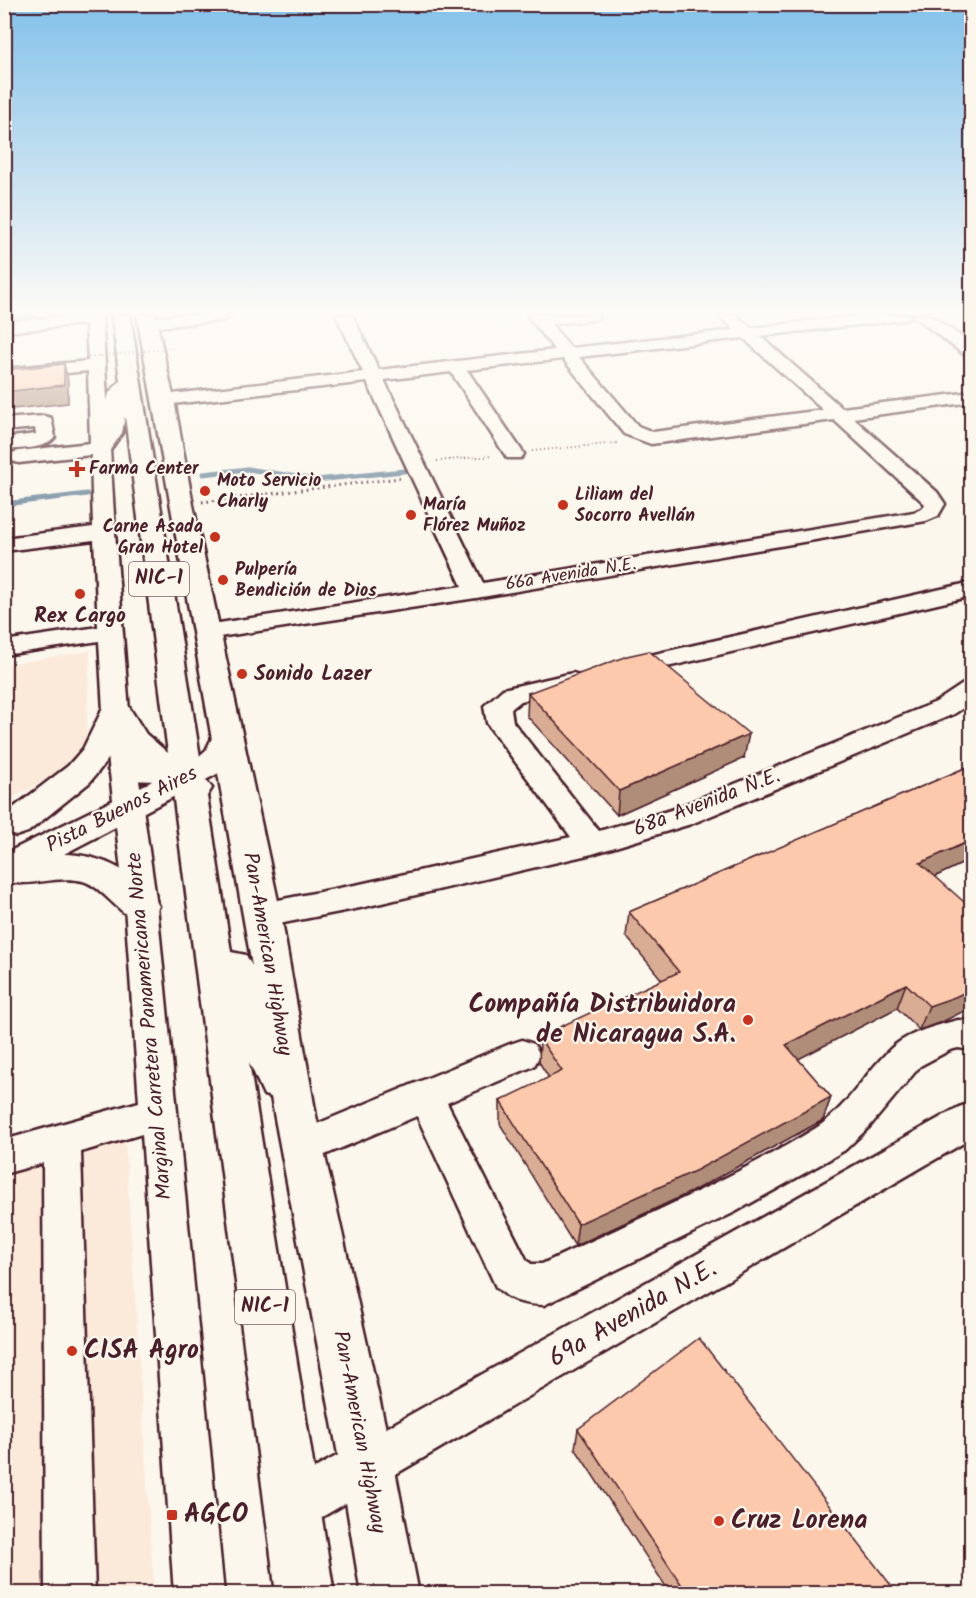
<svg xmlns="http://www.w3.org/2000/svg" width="976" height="1598" font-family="Kalam,sans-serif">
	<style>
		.built { fill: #fbe9d9 }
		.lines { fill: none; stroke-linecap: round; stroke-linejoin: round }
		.stream-far1 { stroke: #728c9f; stroke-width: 4.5 }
		.stream { stroke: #728c9f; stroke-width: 5 }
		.minor-casing { stroke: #4a1f2b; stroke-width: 5 }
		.major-casing { stroke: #4a1f2b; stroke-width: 5 }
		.highway-casing { stroke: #4a1f2b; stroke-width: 5 }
		.path-far1 { stroke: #4a1f2b; stroke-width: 2; stroke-dasharray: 1 3; stroke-linecap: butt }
		.path { stroke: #4a1f2b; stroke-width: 3; stroke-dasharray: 1.5 4; stroke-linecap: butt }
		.minor { fill: #fbf7ec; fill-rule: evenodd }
		.major { fill: #fbf7ec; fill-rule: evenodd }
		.highway { fill: #fbf7ec; fill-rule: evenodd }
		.path-bridge { stroke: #4a1f2b; stroke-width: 2; stroke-dasharray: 1 3; stroke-linecap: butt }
		.wall { fill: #d9ad94; stroke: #4a1f2b; stroke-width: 1.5 }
		.shaded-wall { fill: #b08d78; stroke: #4a1f2b; stroke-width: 1.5 }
		.building { fill: #fcc9ac; stroke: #4a1f2b; stroke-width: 1.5 }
		.poi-dot { fill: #c8321e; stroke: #fbf7ec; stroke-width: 2 }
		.labels { text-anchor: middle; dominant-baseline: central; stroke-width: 4.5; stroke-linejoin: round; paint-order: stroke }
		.far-poi-label { font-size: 18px; font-weight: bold; fill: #4a1f2b; stroke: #fbf7ec; text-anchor: start }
		.far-street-label { font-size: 18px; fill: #4a1f2b; stroke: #fbf7ec }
		.shield { fill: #fbf7ec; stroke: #7f6065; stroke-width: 1.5 }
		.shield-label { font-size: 20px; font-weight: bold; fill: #4a1f2b }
		.poi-label { font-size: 21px; font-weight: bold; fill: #4a1f2b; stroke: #fbf7ec }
		.street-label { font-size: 21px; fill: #4a1f2b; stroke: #fbf7ec }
		.near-poi-label { font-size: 26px; font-weight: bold; fill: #4a1f2b; stroke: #fbf7ec; text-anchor: start }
		.near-street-label { font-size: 26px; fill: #4a1f2b; stroke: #fbf7ec }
	</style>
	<rect width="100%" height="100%" fill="#fbf7ec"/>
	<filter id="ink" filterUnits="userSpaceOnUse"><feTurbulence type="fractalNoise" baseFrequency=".0167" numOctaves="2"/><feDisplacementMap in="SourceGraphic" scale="12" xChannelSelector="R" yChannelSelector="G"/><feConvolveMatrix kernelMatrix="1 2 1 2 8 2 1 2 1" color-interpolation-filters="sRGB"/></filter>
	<g filter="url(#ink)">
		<g class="built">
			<path d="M90 651 86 739 66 769 5 802V665Z"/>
			<path d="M123 1112 154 1593 5 1594V1142Z"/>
		</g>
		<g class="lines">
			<path class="stream-far1" d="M245 469H250"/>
			<g class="stream">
				<path d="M203 474 248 469 316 480 404 471"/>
				<path d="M4 504 87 494"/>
			</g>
			<defs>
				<g id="minor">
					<path d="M86 315H102L115 532 129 711 157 906 224 1594H174L142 1134 81 1152 95 1594H45L43 1163 4 1174V1140L139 1102 125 906 103 711 99 641 4 655V641L98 627 94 540 4 551V538L93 527 91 455 19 463 12 461 9 457 12 453 19 451 90 443 88 371 4 379V369L88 361 86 324 4 332V322Z"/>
					<path d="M181 315H232L224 320 148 328 140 323 148 318Z"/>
					<path d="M336 315H352L379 370 555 350 527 315H600L598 318 592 320 551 324 571 348 734 330 719 315H736L751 328 863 315H911L909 318 903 320 760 336 842 408 972 392V402L853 418 937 492 945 504 938 516 926 521 476 598 206 639 197 637 194 632 197 627 206 625 462 586 367 382 164 405 158 404 155 400 158 396 164 395 363 372ZM743 338 823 410 653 432 638 426 579 357ZM563 359 624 434 651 444 834 420 925 504 923 508 914 512 483 583 384 380 451 372 507 458H521L524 454 467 370Z"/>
					<path d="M912 315H930L972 344V357L966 356Z"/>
					<path d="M44 416 51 418 55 437C46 450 19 448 4 450V438L36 434 35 428 4 431V419Z"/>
					<path d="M972 582V596L624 677 615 674 611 669 615 664 624 661Z"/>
					<path d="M573 673 582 676 586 681 582 686 521 701 511 709 513 722 599 831 671 810 936 702 963 684 972 682V702L954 714 691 824 592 854 360 908 263 927 252 923 247 915 252 907 263 903 360 884 571 837 491 729 487 723 484 706 503 689Z"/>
					<path d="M958 1020 972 1021V1050L958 1048 950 1050 920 1066 870 1126 845 1150 828 1160 735 1212 544 1305C523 1304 512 1302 496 1287L417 1116 301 1165 288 1160 282 1148 288 1136 510 1044 522 1040 534 1044 540 1055 534 1066 447 1103 526 1259 531 1264H542C633 1221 731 1180 816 1128 849 1107 866 1070 895 1045 911 1032 938 1025 958 1020Z"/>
					<path d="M972 1103V1138L310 1524 293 1531 276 1524 269 1507 276 1490 959 1107Z"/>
				</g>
				<g id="major">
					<path d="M116 702 127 704 131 711 113 753 90 782 28 832 16 836 4 832V815L68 766 83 749 105 704Z"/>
					<path d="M227 727 238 730 243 737 230 762 217 774 64 854C100 854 141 874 159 906L154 916C150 917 144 920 140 919 121 919 104 887 83 881 63 876 42 883 22 883 16 884 11 881 4 883V854L195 760 206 750 216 730Z"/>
				</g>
				<path id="highway" d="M112 315H130L203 776 212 788 207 796 231 952 246 955 252 966 137 315H155L174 400 193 505 281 915 316 1116 394 1465 419 1594H361L340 1465 271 1097 264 1095 249 1062 334 1594H276L172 784C152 778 132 783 113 778L108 770 113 762 134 759 120 742 101 711 105 704 116 702 127 704 146 734 168 753 125 416 122 433 108 453 100 455 92 453 89 448 100 432 109 393 120 381Z"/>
			</defs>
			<use href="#minor" class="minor-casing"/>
			<use href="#major" class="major-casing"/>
			<use href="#highway" class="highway-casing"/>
			<g class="path-far1">
				<path d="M532 451 617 443"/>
				<path d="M437 461 492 456"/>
			</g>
			<path class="path" d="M202 502 400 478"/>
			<use href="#minor" class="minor"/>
			<use href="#major" class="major"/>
			<use href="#highway" class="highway"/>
			<path class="path-bridge" d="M85 358 173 348"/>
		</g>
		<g class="wall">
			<path d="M528 693 744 758 617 815 527 716Z"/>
			<path d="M972 765V859L934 877 944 1021 919 1030 897 1008 798 1059 831 1097 823 1120 691 1192 575 1246 500 1124V1101L549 1078 539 1062 540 1039 662 980 626 936 629 912Z"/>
			<path d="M578 1429 897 1593H670L575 1448Z"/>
		</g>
		<g class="shaded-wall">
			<path d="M4 315H36V317L4 320Z"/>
			<path d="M4 332 7 345 4 359Z"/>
			<path d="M64 364 68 381V403L4 410V392Z"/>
			<path d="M749 734 744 758 617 815 619 791Z"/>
			<path d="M972 840V859L911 888 920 863Z"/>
			<path d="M906 984 897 1008 779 1069 786 1045Z"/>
			<path d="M972 989V1007L944 1021 919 1030 929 1006Z"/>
			<path d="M831 1097 823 1120 691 1192 575 1246 578 1224Z"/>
			<path d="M4 1366 5 1367 4 1531Z"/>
		</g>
		<g class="building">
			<path d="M64 364V385L4 392V370Z"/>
			<path d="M649 651 749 734 619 791 528 693 627 656Z"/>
			<path d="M972 765V840L920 863 972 909V989L955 997 929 1006 906 984 786 1045 831 1097 697 1170 578 1224 500 1101 562 1071 540 1039 542 1035 679 972 629 912Z"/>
			<path d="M699 1338 897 1593H687L578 1429Z"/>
		</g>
	</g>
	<linearGradient id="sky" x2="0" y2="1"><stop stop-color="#83c1ea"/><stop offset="0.58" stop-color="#fdfbf6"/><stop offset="1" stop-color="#fdfbf6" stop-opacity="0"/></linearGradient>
	<rect width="976" height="539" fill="url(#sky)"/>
	<g class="poi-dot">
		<path d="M74 460h6v6h6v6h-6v6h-6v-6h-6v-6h6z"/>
		<circle cx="205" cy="491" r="6"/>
		<circle cx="563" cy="505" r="6"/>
		<circle cx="411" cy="515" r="6"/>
		<circle cx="215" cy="537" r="6"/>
		<circle cx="223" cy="580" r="6"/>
		<circle cx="80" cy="594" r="6"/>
		<circle cx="242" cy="674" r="6"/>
		<circle cx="748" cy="1020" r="6"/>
		<circle cx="72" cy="1351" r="6"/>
		<rect x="166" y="1509" width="12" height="12" rx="3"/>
		<circle cx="719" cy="1521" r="6"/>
	</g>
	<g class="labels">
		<g class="far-poi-label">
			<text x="89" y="469">Farma Center</text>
			<text x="217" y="481">Moto Servicio<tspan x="217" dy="21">Charly</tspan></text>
			<text x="575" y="495">Liliam del<tspan x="575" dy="21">Socorro Avellán</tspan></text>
			<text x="423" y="505">María<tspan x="423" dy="21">Flórez Muñoz</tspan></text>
			<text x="203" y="527" text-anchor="end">Carne Asada<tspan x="203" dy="21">Gran Hotel</tspan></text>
			<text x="235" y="570">Pulpería<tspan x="235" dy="21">Bendición de Dios</tspan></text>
		</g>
		<g class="far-street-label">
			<text transform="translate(571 575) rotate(-9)">66a Avenida N.E.</text>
		</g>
		<g class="shield">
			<rect x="129" y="562" width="60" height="34" rx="4.5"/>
			<rect x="235" y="1290" width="60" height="34" rx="4.5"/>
		</g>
		<g class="shield-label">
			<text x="159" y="579">NIC-1</text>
			<text x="265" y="1307">NIC-1</text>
		</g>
		<g class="poi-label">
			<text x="80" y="616">Rex Cargo</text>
			<text x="254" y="674" text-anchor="start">Sonido Lazer</text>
		</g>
		<g class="street-label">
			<text transform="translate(707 803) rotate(-21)">68a Avenida N.E.</text>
			<text transform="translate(122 810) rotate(-27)">Pista Buenos Aires</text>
			<text transform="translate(267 954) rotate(80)">Pan-American Highway</text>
			<text transform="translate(150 1026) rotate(-95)">Marginal Carretera Panamericana Norte</text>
			<text transform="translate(359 1432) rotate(79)">Pan-American Highway</text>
		</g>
		<g class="near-poi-label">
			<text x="736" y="1005" text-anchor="end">Compañía Distribuidora<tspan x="736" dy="30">de Nicaragua S.A.</tspan></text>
			<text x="84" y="1351">CISA Agro</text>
			<text x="184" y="1515">AGCO</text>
			<text x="731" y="1521">Cruz Lorena</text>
		</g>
		<g class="near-street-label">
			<text transform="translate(633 1314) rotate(-30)">69a Avenida N.E.</text>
		</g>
	</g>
	<rect width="976" height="1598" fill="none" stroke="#fbf7ec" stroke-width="24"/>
	<rect x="12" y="12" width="952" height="1574" fill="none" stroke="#4a1f2b" stroke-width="2" filter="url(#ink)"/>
</svg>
